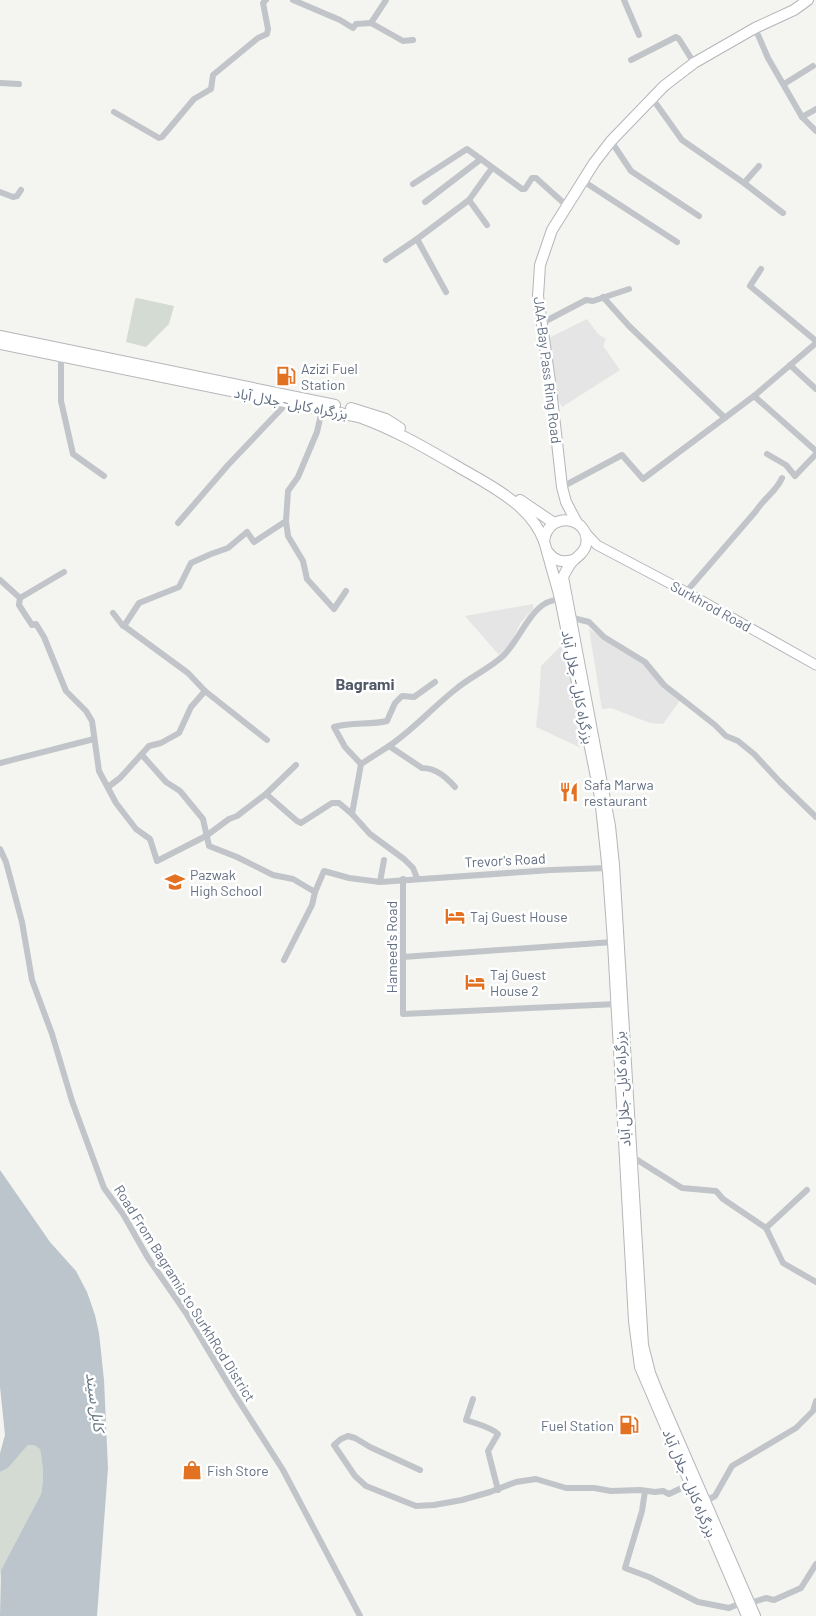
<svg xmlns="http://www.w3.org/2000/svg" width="816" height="1616" font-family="Barlow,'Noto Sans Arabic',sans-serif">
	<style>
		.built { fill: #e4e5e4 }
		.green { fill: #d4dbd2 }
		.water { fill: #bdc5cc }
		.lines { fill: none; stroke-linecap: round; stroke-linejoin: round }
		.major-casing { stroke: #b4b7bc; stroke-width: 11 }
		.highway-casing { stroke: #b4b6ba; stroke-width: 12 }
		.minor { stroke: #c1c4c8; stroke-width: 6 }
		.major { stroke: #fff; stroke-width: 9 }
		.highway { stroke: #fff; stroke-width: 10 }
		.labels { text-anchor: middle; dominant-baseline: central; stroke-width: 5; stroke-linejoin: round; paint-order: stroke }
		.poi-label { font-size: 14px; fill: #636f82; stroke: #fff; text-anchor: start }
		.street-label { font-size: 14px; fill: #636f82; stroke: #fff }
		.water-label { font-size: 15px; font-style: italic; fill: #637786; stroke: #fff }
		.quarter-label { font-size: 16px; font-weight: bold; fill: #515967; stroke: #fff }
	</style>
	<rect width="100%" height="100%" fill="#f4f5f0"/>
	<g class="built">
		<path d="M587 319 598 334 606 339 603 346 620 370 562 407 552 388 549 367V338Z"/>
		<path d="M533 604V609L521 622 510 644 499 655 465 616Z"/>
		<path d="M589 629 647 665 681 699 663 724 650 723 611 708 602 709Z"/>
		<path d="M564 643 584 744 579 747 536 727 539 702 541 666Z"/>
	</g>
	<g class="green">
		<path d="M137 298 174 306 169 324 146 347 126 342 135 299Z"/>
		<path d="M28 1445H34L40 1448C43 1464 44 1479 41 1494L1 1570 0 1579V1472L8 1468Z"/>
	</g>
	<path class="water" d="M0 1170 50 1242 76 1271 87 1292 95 1315 99 1333 104 1380 108 1468 97 1616H0L1 1570 41 1494C44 1479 43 1464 40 1449L34 1445H28L8 1468 0 1472V1453L5 1435 0 1387Z"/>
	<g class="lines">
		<defs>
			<path id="major" d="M584 531 597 545 686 592 816 665"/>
			<g id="highway">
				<path d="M0 336 335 405"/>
				<path d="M0 344 359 417C393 429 424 447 455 465 477 478 501 490 520 507 530 516 539 528 544 541"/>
				<path d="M351 408 386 419 400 428"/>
				<path d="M520 500 554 523"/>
				<path d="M577 523 566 502 562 487 551 389 538 296 540 265 552 230 594 163 611 141 664 86 694 63 755 28 794 10 808 0"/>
				<path d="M548 552C555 561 562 563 573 560"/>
				<path d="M747 1616 640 1367 634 1321 613 942 608 872 600 797 560 598 544 541C549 508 592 518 586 545 584 553 579 555 574 560 569 564 566 571 563 577L610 826 614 865 643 1345 650 1373 658 1393 755 1616"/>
			</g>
		</defs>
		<use href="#major" class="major-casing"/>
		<use href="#highway" class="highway-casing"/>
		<g class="minor">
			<path d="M293 0 340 20 353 28 356 24 371 23 403 41 413 40"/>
			<path d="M624 0 639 35"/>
			<path d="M371 23 386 0"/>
			<path d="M755 28 768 58 802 117 816 131"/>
			<path d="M631 60 676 37 679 39 694 63"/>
			<path d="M0 83 19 84"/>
			<path d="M784 84 813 66"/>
			<path d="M652 98 682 140 744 183 783 213"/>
			<path d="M114 112 159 138 162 137 194 99 211 89 213 75 258 38 267 34 268 29 263 3 266 0"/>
			<path d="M802 117 816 109"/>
			<path d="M611 141 631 171 699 216"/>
			<path d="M583 181 677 242"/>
			<path d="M744 183 759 166"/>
			<path d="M413 184 467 149 522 189H525L532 178H536L567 206"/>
			<path d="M0 192 13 197 17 196 21 190"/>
			<path d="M469 200 487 225"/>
			<path d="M425 202 481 159"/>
			<path d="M417 239 446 292"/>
			<path d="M386 260 417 239 469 200 492 168"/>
			<path d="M761 269 750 286 816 341"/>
			<path d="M603 297 629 326 725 418"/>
			<path d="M542 323 586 300 593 301 629 289"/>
			<path d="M61 356V401L73 454 104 476"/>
			<path d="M790 365 816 389"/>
			<path d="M754 396 816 451"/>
			<path d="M323 406 317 432 298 477 288 491 286 521 288 536 303 561 307 579 334 609 346 591"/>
			<path d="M767 454 786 465 795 476 816 454"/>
			<path d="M562 487 622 455 643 479 754 396 816 343"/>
			<path d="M178 523 228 465 287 403"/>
			<path d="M0 580 20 598 64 572"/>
			<path d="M686 592 756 511C764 498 776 492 782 478"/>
			<path d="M20 598 19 605 32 625 36 624 44 637 66 691 86 711 92 721 99 771 116 803 136 829 150 839 157 861 206 836 229 819 237 816 266 794 296 765"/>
			<path d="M113 613 123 626H124L188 673 205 691 267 740"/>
			<path d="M569 617 589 622 604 637 645 662 664 685 715 725 726 736 738 741 754 754 780 782 816 817"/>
			<path d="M124 626 139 603 179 587 191 563 211 554 228 548 247 532 254 542 286 521"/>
			<path d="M389 746C413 730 433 707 456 689 470 677 489 669 503 656 518 642 528 613 546 603 550 601 556 600 560 598"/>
			<path d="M142 755 166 782 180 791 203 819 209 846 237 857 273 875 293 879 315 892 324 871 349 878 380 882 551 870 608 868"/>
			<path d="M0 763 94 739"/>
			<path d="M361 764 345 747 334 727C352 722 370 725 387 721L395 703 402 696 414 697 435 682"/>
			<path d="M108 787 120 778 149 746 161 743 179 733 191 707 205 691"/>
			<path d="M266 794 297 821 301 823 332 803H339L352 814 370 834 404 859 413 868 417 878"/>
			<path d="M352 814 361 764 389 746 422 768C436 768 446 777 455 787"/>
			<path d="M0 849 6 862 22 922 32 980 52 1034 72 1101 104 1188 123 1214 148 1258 186 1313 235 1395 283 1470 360 1616"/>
			<path d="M403 879V1014L617 1004"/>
			<path d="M380 882 384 860"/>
			<path d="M403 957 613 942"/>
			<path d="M284 960 312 905 315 892"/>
			<path d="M631 1156 682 1188 716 1191 723 1199 766 1228 783 1263 816 1282"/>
			<path d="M766 1228 807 1190"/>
			<path d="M473 1399 466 1420C477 1424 491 1427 498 1434L488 1451 498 1490"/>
			<path d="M420 1470 370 1447 355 1438 348 1436 341 1439 334 1445 355 1476 366 1486 416 1506 434 1505 462 1500 490 1492 516 1482 536 1479 566 1488H594L611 1491 640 1490 655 1492 663 1491 669 1494 690 1484"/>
			<path d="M645 1491 642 1511 625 1568 649 1577 698 1602 729 1608 741 1603"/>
			<path d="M704 1502 715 1496 732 1466 796 1428 813 1411 816 1401"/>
			<path d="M750 1603 766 1598 774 1600 801 1588 816 1564"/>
		</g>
		<use href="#major" class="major"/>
		<use href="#highway" class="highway"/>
	</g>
	<defs>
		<symbol id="fuel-bare" viewBox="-9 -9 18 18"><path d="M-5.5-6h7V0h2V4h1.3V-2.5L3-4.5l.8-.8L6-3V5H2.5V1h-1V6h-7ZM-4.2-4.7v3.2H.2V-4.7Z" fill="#e37122" stroke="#fff" stroke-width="2.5" paint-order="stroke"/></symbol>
		<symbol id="restaurant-bare" viewBox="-9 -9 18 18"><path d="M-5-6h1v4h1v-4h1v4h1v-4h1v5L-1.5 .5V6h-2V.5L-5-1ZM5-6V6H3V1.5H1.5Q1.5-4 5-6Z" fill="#e37122" stroke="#fff" stroke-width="2.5" paint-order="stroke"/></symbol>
		<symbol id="school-bare" viewBox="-9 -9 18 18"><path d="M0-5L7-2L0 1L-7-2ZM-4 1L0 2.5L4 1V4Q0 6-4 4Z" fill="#e37122" stroke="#fff" stroke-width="2.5" paint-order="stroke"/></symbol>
		<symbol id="hotel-bare" viewBox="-9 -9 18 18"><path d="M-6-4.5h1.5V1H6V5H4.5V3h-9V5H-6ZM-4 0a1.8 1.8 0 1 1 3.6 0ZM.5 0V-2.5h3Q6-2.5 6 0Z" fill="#e37122" stroke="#fff" stroke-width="2.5" paint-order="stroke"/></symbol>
		<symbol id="shop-bare" viewBox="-9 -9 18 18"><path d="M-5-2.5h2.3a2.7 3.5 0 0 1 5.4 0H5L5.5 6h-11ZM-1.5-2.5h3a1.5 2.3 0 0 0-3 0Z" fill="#e37122" stroke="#fff" stroke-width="2.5" paint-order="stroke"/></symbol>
	</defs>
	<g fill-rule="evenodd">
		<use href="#fuel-bare" x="272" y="362" width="28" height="28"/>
		<use href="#restaurant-bare" x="555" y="778" width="28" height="28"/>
		<use href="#school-bare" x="161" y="868" width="28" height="28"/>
		<use href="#hotel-bare" x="441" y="902" width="28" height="28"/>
		<use href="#hotel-bare" x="461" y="968" width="28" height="28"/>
		<use href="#fuel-bare" x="615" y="1411" width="28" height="28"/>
		<use href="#shop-bare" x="178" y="1456" width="28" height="28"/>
	</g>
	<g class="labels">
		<g class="poi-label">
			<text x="301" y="368">Azizi Fuel<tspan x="301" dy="16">Station</tspan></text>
			<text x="584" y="784">Safa Marwa<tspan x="584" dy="16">restaurant</tspan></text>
			<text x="190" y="874">Pazwak<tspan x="190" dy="16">High School</tspan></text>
			<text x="470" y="916">Taj Guest House</text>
			<text x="490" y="974">Taj Guest<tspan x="490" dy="16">House 2</tspan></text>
			<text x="614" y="1425" text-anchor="end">Fuel Station</text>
			<text x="207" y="1470">Fish Store</text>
		</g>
		<g class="street-label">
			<text transform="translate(548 370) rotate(83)">JAA-Bay Pass Ring Road</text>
			<text transform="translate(291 403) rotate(11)">بزرگراه کابل- جلال آباد</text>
			<text transform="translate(711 606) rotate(29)">Surkhrod Road</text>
			<text transform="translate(578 687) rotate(79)">بزرگراه کابل- جلال آباد</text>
			<text transform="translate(505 860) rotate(-3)">Trevor's Road</text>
			<text transform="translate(391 947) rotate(-90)">Hameed's Road</text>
			<text transform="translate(622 1089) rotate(-93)">بزرگراه کابل- جلال آباد</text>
			<text transform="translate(185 1293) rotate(58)">Road From Bagramio to SurkhRod District</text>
			<text transform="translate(690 1483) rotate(67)">بزرگراه کابل- جلال آباد</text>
		</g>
		<g class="water-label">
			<text transform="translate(96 1402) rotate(82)">کابل سيند</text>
		</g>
		<g class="quarter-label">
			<text x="365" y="683">Bagrami</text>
		</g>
	</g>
</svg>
